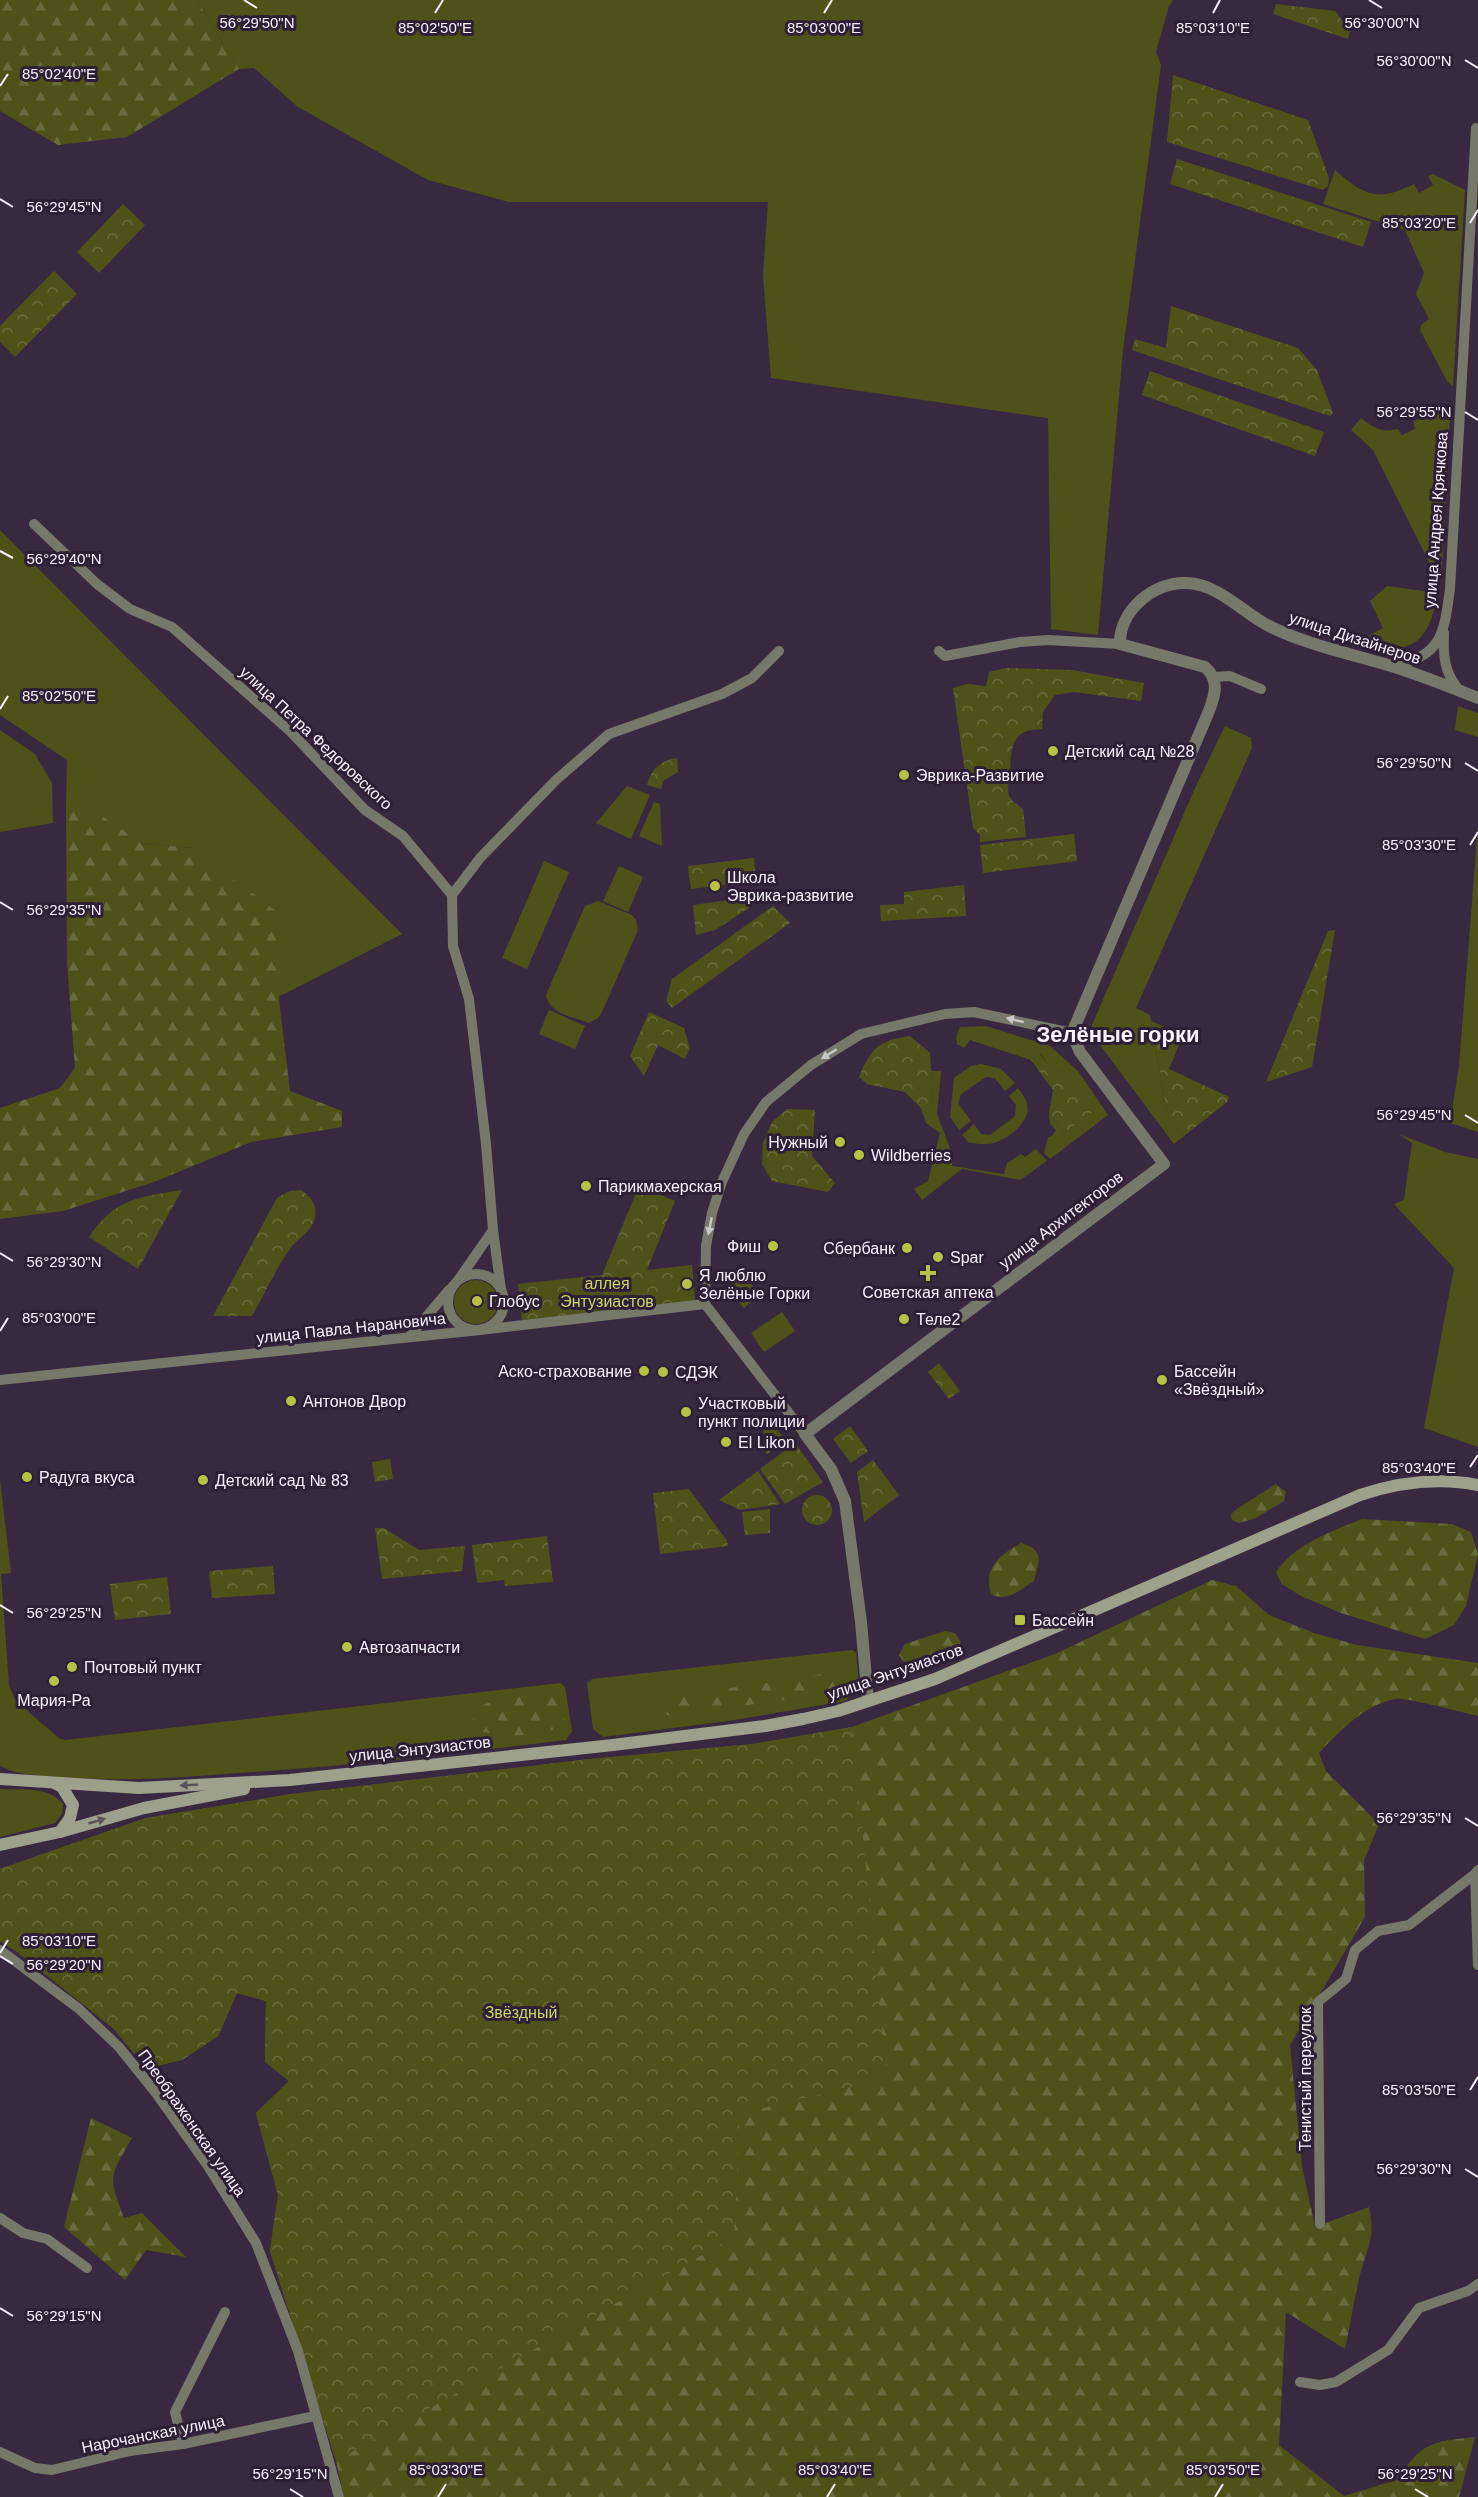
<svg xmlns="http://www.w3.org/2000/svg" width="1478" height="2497" font-family="Helvetica,sans-serif">
	<style>
		.green { fill: #4e5219 }
		.forest { fill: url(#forest-firs) }
		.park { fill: url(#park-crowns) }
		.lines { fill: none; stroke-linecap: round; stroke-linejoin: round }
		.minor { stroke: #76786a; stroke-width: 10 }
		.tertiary { stroke: #76786a; stroke-width: 12 }
		.secondary { stroke: #9da08a; stroke-width: 12 }
		.oneway { fill: #cbc7ca }
		.oneway2 { fill: #5a5358 }
		.ticks { fill: none; stroke: #f9f1fe; stroke-width: 2 }
		.poi-dot { fill: #b8c146; stroke: #2e1f36; stroke-width: 2 }
		.labels { text-anchor: middle; dominant-baseline: central; stroke-width: 6; stroke-linejoin: round; paint-order: stroke }
		.street-label { font-size: 16px; fill: #f9f1fe; stroke: #2e1f36 }
		.poi-label { font-size: 16px; fill: #f9f1fe; stroke: #2e1f36; text-anchor: start }
		.park-label { font-size: 16px; fill: #ccd565; stroke: #2e1f36 }
		.district-label { font-size: 22px; font-weight: bold; fill: #f9f1fe; stroke: #2e1f36 }
		.ticks-label { font-size: 15px; text-anchor: middle; fill: #f9f1fe; stroke: #2e1f36; stroke-width: 6; stroke-linejoin: round; paint-order: stroke }
	</style>
	<defs>
		<pattern id="forest-firs" width="22" height="20" patternUnits="userSpaceOnUse" patternTransform="scale(1.5)"><rect width="22" height="20" fill="#4e5219"/><path d="M5 1l3.5 6h-7zM16 11l3.5 6h-7z" fill="#686b3c"/></pattern>
		<pattern id="park-crowns" width="20" height="18" patternUnits="userSpaceOnUse" patternTransform="scale(1.5)"><rect width="20" height="18" fill="#4e5219"/><path d="M2 6a3 3 0 1 1 6 0M12 15a3 3 0 1 1 6 0" fill="none" stroke="#686b3c"/></pattern>
	</defs>
	<rect width="100%" height="100%" fill="#392940"/>
	<g class="green">
		<path d="M197 0H1173L1169 6 1156 52 1161 65 1123 350 1098 635 1051 629 1048 418 771 378 763 275 768 202H509L428 180 298 107 254 68 239 69Z"/>
		<path d="M1335 170C1364 196 1378 202 1414 184L1419 193 1433 185 1428 176 1433 174 1465 190 1453 386 1447 381 1420 330 1421 325 1429 319 1416 294 1424 273 1405 230 1323 204Z"/>
		<path d="M1430 412 1450 417 1442 565 1439 574 1430 575 1431 566 1373 450 1351 430 1361 418C1374 428 1381 433 1398 429L1402 435 1415 429 1413 422Z"/>
		<path d="M0 530 402 934 278 997 277 983 193 848 142 843 78 801 66 804 67 760 0 715Z"/>
		<path d="M1387 586 1437 593C1431 644 1406 660 1358 641L1383 628 1370 601Z"/>
		<path d="M1458 706 1478 713V737L1455 730Z"/>
		<path d="M1225 726 1251 738 1252 748 1136 1008 1150 1015 1167 1114 1184 1136 1174 1144 1097 1041 1092 1031V1025L1196 786Z"/>
		<path d="M0 730 35 754 52 783 53 823 0 832Z"/>
		<path d="M627 786 650 795 631 839 596 823Z"/>
		<path d="M654 802 660 804 662 846 639 836Z"/>
		<path d="M1478 827V1132L1450 1123 1459 1066Z"/>
		<path d="M544 861 569 872 527 969 502 958Z"/>
		<path d="M619 866 643 877 628 912 603 901Z"/>
		<path d="M598 901 632 915 636 920 638 930 602 1012 598 1018 589 1023C574 1017 549 1014 546 995L585 906Z"/>
		<path d="M549 1010 585 1026 575 1049 539 1034Z"/>
		<path d="M986 1026 1050 1046 1078 1071 1108 1115 1050 1159 1044 1153 1048 1137 1052 1136 1056 1130 1050 1124 1049 1113 1064 1133 1060 1069 1055 1074 1040 1053 1031 1060 970 1040 964 1048 957 1044 956 1038 960 1027Z"/>
		<path d="M981 1064 1001 1069 1015 1083 1005 1091 995 1078 986 1077 961 1094 958 1103 971 1121 959 1130 950 1117 954 1078 971 1066Z"/>
		<path d="M931 1071H941L937 1114 951 1151 952 1166 1004 1174 1007 1163 1021 1154 1025 1157 1036 1149 1047 1161 1020 1180 962 1169 922 1200 914 1189 928 1181 940 1133 926 1123 921 1108 933 1102Z"/>
		<path d="M1018 1088C1023 1095 1030 1104 1027 1114 1023 1128 1001 1144 987 1144 981 1145 974 1143 968 1142L962 1135 974 1124 981 1134 990 1135 1015 1116 1016 1105 1009 1096Z"/>
		<path d="M1399 1134 1445 1152 1478 1159V1447L1424 1428 1454 1268 1394 1204 1404 1200 1412 1143Z"/>
		<circle cx="476" cy="1302" r="22"/>
		<path d="M782 1312 795 1331 764 1352 751 1333Z"/>
		<path d="M0 1480 11 1573 1 1574 9 1685 15 1700 60 1739 65 1740 561 1683 565 1687 572 1731 566 1740C466 1752 367 1764 267 1771 204 1775 143 1782 81 1778 54 1776 25 1778 0 1766Z"/>
		<path d="M852 1650 856 1653 859 1684 846 1701 728 1721 603 1737 593 1729 587 1683 592 1679Z"/>
		<path d="M0 1789C21 1790 50 1786 63 1804L62 1814 55 1823 0 1837Z"/>
	</g>
	<g class="forest">
		<path d="M0 0H197L239 69 127 137 58 145 0 111Z"/>
		<path d="M78 800 142 843 193 848 277 912V983L290 1091 342 1111V1127L251 1142 154 1182 63 1211 0 1219V1108L60 1088 75 1068 67 963 66 804Z"/>
		<path d="M1276 1484 1286 1492 1284 1501 1256 1518 1239 1523 1232 1520 1231 1514 1237 1509Z"/>
		<path d="M1362 1519 1452 1524 1471 1532 1478 1554 1466 1606 1454 1625 1425 1639 1341 1613 1301 1596 1282 1584 1276 1572C1295 1544 1332 1531 1362 1519Z"/>
		<path d="M1021 1543C1045 1550 1039 1561 1034 1581 1019 1590 1008 1603 991 1594 983 1567 1000 1555 1021 1543Z"/>
		<path d="M1212 1580 1236 1586 1269 1615 1314 1633 1357 1645 1478 1663V1716C1464 1713 1405 1697 1395 1699 1364 1705 1340 1731 1319 1753L1326 1771 1379 1824 1364 1860 1365 1917 1290 2045 1302 2166 1315 2227 1369 2207C1375 2237 1369 2243 1361 2271 1354 2296 1351 2323 1345 2349L1286 2312 1279 2445 1344 2496 1400 2479C1418 2442 1437 2441 1475 2437L1459 2497H344L336 2461 270 2251 278 2195 256 2113 289 2081 265 2062 266 2001 237 1993 218 2036 182 2060 146 2068 114 2029 20 1954 0 1941V1869L146 1818 292 1794 590 1759 753 1744 852 1727 1055 1654Z"/>
		<path d="M945 1631 955 1633 961 1642 956 1652 917 1670 907 1667 899 1655 905 1644Z"/>
		<path d="M827 1673 837 1675 847 1682 833 1693 670 1716 656 1710 657 1703 663 1697 791 1680Z"/>
		<path d="M550 1695 561 1702 565 1719 560 1728C527 1737 512 1738 479 1731 477 1728 473 1722 473 1718 470 1697 535 1696 550 1695Z"/>
		<path d="M91 2118 132 2138C109 2178 108 2175 124 2218L142 2213 186 2257 146 2250 125 2280 64 2227Z"/>
	</g>
	<g class="park">
		<path d="M1276 4 1335 11 1350 31 1348 39 1273 14Z"/>
		<path d="M1173 75 1308 120 1329 178 1328 186 1323 190 1167 142Z"/>
		<path d="M1177 159 1371 222 1363 247 1170 184Z"/>
		<path d="M123 204 145 225 99 273 77 252Z"/>
		<path d="M54 271 77 294 15 357 0 342V326Z"/>
		<path d="M1171 306 1298 348 1317 370 1333 413 1330 416 1132 350 1135 339 1166 348Z"/>
		<path d="M1150 371 1324 432 1315 456 1142 395Z"/>
		<path d="M1006 668 1072 670 1144 683 1141 701 1074 692 1055 695 1043 712 1042 729C1012 729 1011 746 1010 771 1009 779 1007 789 1009 796 1012 802 1018 805 1023 809L1026 837 980 842V835L973 828 953 688 967 684 986 686 989 672Z"/>
		<path d="M677 758 678 772 663 781 661 789 647 785C652 768 660 761 677 758Z"/>
		<path d="M1074 834 1077 861 983 873 980 845Z"/>
		<path d="M754 858 756 881 691 889 688 866Z"/>
		<path d="M964 885 966 916 881 921 880 905 904 904V892Z"/>
		<path d="M750 897 752 906 715 930 696 935 693 905Z"/>
		<path d="M773 906 790 923 672 1008 666 1001 672 979Z"/>
		<path d="M1335 930 1312 1067 1266 1082 1328 931Z"/>
		<path d="M649 1012 684 1028 690 1048 685 1059 658 1045 644 1076 630 1056Z"/>
		<path d="M1151 1021 1183 1035 1169 1069 1229 1097 1227 1102 1184 1136 1167 1114Z"/>
		<path d="M910 1036 930 1053 933 1102 921 1108 905 1092 867 1084 859 1077C872 1047 878 1041 910 1036Z"/>
		<path d="M1039 1053 1055 1073 1061 1069 1093 1112 1064 1133 1049 1113 1053 1090 1031 1060Z"/>
		<path d="M787 1109 815 1110 812 1156 835 1183 828 1192 772 1181 762 1164 763 1143 772 1122Z"/>
		<path d="M639 1186 675 1201 647 1270 692 1265 695 1301 522 1320 518 1284 602 1275Z"/>
		<path d="M182 1190 138 1269 89 1237C115 1198 139 1197 182 1190Z"/>
		<path d="M301 1190C311 1197 317 1204 315 1217 313 1230 300 1237 292 1246 278 1264 264 1295 252 1316H213L277 1198 290 1191Z"/>
		<path d="M742 1273 760 1295 744 1308 726 1287Z"/>
		<path d="M939 1363 960 1391 949 1399 928 1372Z"/>
		<path d="M773 1424 785 1440 767 1454 765 1451 766 1442 763 1431Z"/>
		<path d="M850 1426 868 1451 851 1463 833 1439Z"/>
		<path d="M795 1443 823 1482 785 1504 760 1469Z"/>
		<path d="M390 1459 393 1479 375 1482 372 1462Z"/>
		<path d="M873 1460 899 1495 864 1522 857 1472Z"/>
		<path d="M758 1471 780 1504 740 1510 719 1500Z"/>
		<path d="M689 1489 727 1541 728 1546 660 1554 653 1493Z"/>
		<circle cx="817" cy="1510" r="15"/>
		<path d="M770 1509V1533L745 1535 742 1512Z"/>
		<path d="M375 1528H384L419 1550 465 1546 462 1571 382 1579Z"/>
		<path d="M547 1536 553 1582 505 1586 504 1580 477 1583 472 1545Z"/>
		<path d="M273 1566 275 1594 212 1598 209 1571Z"/>
		<path d="M167 1577 171 1614 115 1620 110 1584Z"/>
		<path d="M852 1727 887 2078 740 2114 734 2237 336 2461 270 2251 278 2195 256 2113 289 2081 265 2062 266 2001 237 1993 218 2036 182 2060 146 2068 114 2029 20 1954 0 1941V1869L146 1818 292 1794 590 1759 753 1744Z"/>
	</g>
	<g class="lines">
		<g class="minor">
			<path d="M34 524 97 584 130 609 172 627 290 731 365 810 403 836 452 895 453 946 469 999 486 1144 493 1230 501 1290"/>
			<path d="M1444 633C1443 656 1444 672 1459 690"/>
			<path d="M939 651 945 656 1020 642 1048 640 1120 644"/>
			<path d="M1391 666C1442 658 1444 633 1450 589L1476 128"/>
			<path d="M1213 677 1230 676 1261 689"/>
			<path d="M452 895 480 858 556 780 609 734 722 694 752 678 779 651"/>
			<circle cx="476" cy="1302" r="28"/>
			<path d="M459 1279 493 1230"/>
			<path d="M410 1336 449 1290"/>
			<path d="M0 1380 480 1330 705 1304"/>
			<path d="M805 1434 705 1304 706 1246 712 1213 722 1182 744 1134 766 1102 811 1065 861 1034 945 1014 974 1012 1072 1033"/>
			<path d="M1478 1870 1475 1874 1478 1965"/>
			<path d="M0 1950 78 2008 119 2047 156 2093 208 2166 256 2243 298 2351 339 2497"/>
			<path d="M0 2218 23 2233 47 2239 87 2268"/>
			<path d="M1320 2224 1318 2002 1346 1979 1355 1950 1378 1931 1409 1925 1475 1874"/>
			<path d="M1300 2382 1320 2385 1336 2382 1388 2350 1419 2308 1468 2291 1478 2284"/>
			<path d="M183 2444 175 2412 225 2312"/>
			<path d="M0 2452 35 2468 52 2470 130 2451 183 2444 315 2416"/>
		</g>
		<path class="tertiary" d="M868 1700 861 1622 845 1501 831 1469 805 1434 1164 1164 1080 1052 1072 1033 1209 711C1215 695 1220 680 1205 667L1120 644C1119 610 1155 581 1187 583 1218 584 1241 611 1267 625 1304 644 1348 653 1388 665 1418 674 1448 686 1478 698"/>
		<g class="secondary">
			<path d="M0 1779 139 1788 290 1780 613 1745 765 1726 803 1719 838 1711 935 1679 1360 1495C1399 1482 1437 1477 1478 1485"/>
			<path d="M56 1784 62 1787 73 1805 70 1818 60 1832"/>
			<path d="M0 1845 60 1832 144 1808 244 1789"/>
		</g>
	</g>
	<defs><path id="oneway-solid" d="M-6-.8H1V-3.2L6.5 0L1 3.2V.8H-6Z" transform="scale(1.5)"/></defs>
	<g class="oneway">
		<use href="#oneway-solid" transform="translate(1015 1020) rotate(-166)"/>
		<use href="#oneway-solid" transform="translate(829 1054) rotate(148)"/>
		<use href="#oneway-solid" transform="translate(710 1226) rotate(101)"/>
	</g>
	<g class="oneway2">
		<use href="#oneway-solid" transform="translate(189 1785) rotate(177)"/>
		<use href="#oneway-solid" transform="translate(97 1821) rotate(-16)"/>
	</g>
	<path class="ticks" d="M244 0 257 8M1369 0 1382 8M435 13 443 0M824 13 832 0M1213 13 1220 0M1465 60 1478 68M0 86 8 74M0 199 13 207M1470 223 1478 210M1465 412 1478 420M0 551 13 558M0 709 8 696M1465 763 1478 771M1470 845 1478 832M0 902 13 910M1465 1115 1478 1123M0 1253 13 1261M0 1331 8 1318M1470 1467 1478 1455M0 1605 13 1613M1465 1818 1478 1826M0 1953 8 1940M0 1956 13 1964M1470 2090 1478 2077M1465 2169 1478 2177M0 2308 13 2316M290 2489 303 2497M1415 2489 1428 2497M438 2497 446 2484M827 2497 835 2484M1215 2497 1223 2484"/>
	<g class="poi-dot">
		<circle cx="1053" cy="751" r="6"/>
		<circle cx="904" cy="775" r="6"/>
		<circle cx="715" cy="886" r="6"/>
		<circle cx="840" cy="1142" r="6"/>
		<circle cx="859" cy="1155" r="6"/>
		<circle cx="586" cy="1186" r="6"/>
		<circle cx="773" cy="1246" r="6"/>
		<circle cx="907" cy="1248" r="6"/>
		<circle cx="938" cy="1257" r="6"/>
		<path d="M925 1264h6v6h6v6h-6v6h-6v-6h-6v-6h6z"/>
		<circle cx="687" cy="1284" r="6"/>
		<circle cx="477" cy="1301" r="6"/>
		<circle cx="904" cy="1319" r="6"/>
		<circle cx="644" cy="1371" r="6"/>
		<circle cx="663" cy="1372" r="6"/>
		<circle cx="1162" cy="1380" r="6"/>
		<circle cx="291" cy="1401" r="6"/>
		<circle cx="686" cy="1412" r="6"/>
		<circle cx="726" cy="1442" r="6"/>
		<circle cx="27" cy="1477" r="6"/>
		<circle cx="203" cy="1480" r="6"/>
		<rect x="1014" y="1614" width="12" height="12" rx="3"/>
		<circle cx="347" cy="1647" r="6"/>
		<circle cx="72" cy="1667" r="6"/>
		<circle cx="54" cy="1681" r="6"/>
	</g>
	<g class="labels">
		<g class="street-label">
			<text transform="translate(1436 520) rotate(-86)">улица Андрея Крячкова</text>
			<text transform="translate(1355 638) rotate(18)">улица Дизайнеров</text>
			<text transform="translate(316 738) rotate(43)">улица Петра Федоровского</text>
			<text transform="translate(1061 1220) rotate(-37)">улица Архитекторов</text>
			<text transform="translate(351 1328) rotate(-6)">улица Павла Нарановича</text>
			<text transform="translate(895 1672) rotate(-19)">улица Энтузиастов</text>
			<text transform="translate(420 1749) rotate(-6)">улица Энтузиастов</text>
			<text transform="translate(1305 2079) rotate(-90)">Тенистый переулок</text>
			<text transform="translate(192 2123) rotate(55)">Преображенская улица</text>
			<text transform="translate(153 2434) rotate(-11)">Нарочанская улица</text>
		</g>
		<g class="poi-label">
			<text x="1065" y="751">Детский сад №28</text>
			<text x="916" y="775">Эврика-Развитие</text>
			<text x="727" y="877">Школа<tspan x="727" dy="18">Эврика-развитие</tspan></text>
			<text x="828" y="1142" text-anchor="end">Нужный</text>
			<text x="871" y="1155">Wildberries</text>
			<text x="598" y="1186">Парикмахерская</text>
			<text x="761" y="1246" text-anchor="end">Фиш</text>
			<text x="895" y="1248" text-anchor="end">Сбербанк</text>
			<text x="950" y="1257">Spar</text>
			<text x="699" y="1275">Я люблю<tspan x="699" dy="18">Зелёные Горки</tspan></text>
			<text x="928" y="1292" text-anchor="middle">Советская аптека</text>
			<text x="489" y="1301">Глобус</text>
			<text x="916" y="1319">Теле2</text>
			<text x="632" y="1371" text-anchor="end">Аско-страхование</text>
			<text x="1174" y="1371">Бассейн<tspan x="1174" dy="18">«Звёздный»</tspan></text>
			<text x="675" y="1372">СДЭК</text>
			<text x="303" y="1401">Антонов Двор</text>
			<text x="698" y="1403">Участковый<tspan x="698" dy="18">пункт полиции</tspan></text>
			<text x="738" y="1442">El Likon</text>
			<text x="39" y="1477">Радуга вкуса</text>
			<text x="215" y="1480">Детский сад № 83</text>
			<text x="1032" y="1620">Бассейн</text>
			<text x="359" y="1647">Автозапчасти</text>
			<text x="84" y="1667">Почтовый пункт</text>
			<text x="54" y="1700" text-anchor="middle">Мария-Ра</text>
		</g>
		<g class="park-label">
			<text x="607" y="1283">аллея<tspan x="607" dy="18">Энтузиастов</tspan></text>
			<text x="521" y="2012">Звёздный</text>
		</g>
		<g class="district-label">
			<text x="1118" y="1034">Зелёные горки</text>
		</g>
	</g>
	<g class="ticks-label">
		<text x="257" y="28">56°29'50"N</text>
		<text x="1382" y="28">56°30'00"N</text>
		<text x="435" y="33">85°02'50"E</text>
		<text x="824" y="33">85°03'00"E</text>
		<text x="1213" y="33">85°03'10"E</text>
		<text x="1414" y="66">56°30'00"N</text>
		<text x="59" y="79">85°02'40"E</text>
		<text x="64" y="212">56°29'45"N</text>
		<text x="1419" y="228">85°03'20"E</text>
		<text x="1414" y="417">56°29'55"N</text>
		<text x="64" y="564">56°29'40"N</text>
		<text x="59" y="701">85°02'50"E</text>
		<text x="1414" y="768">56°29'50"N</text>
		<text x="1419" y="850">85°03'30"E</text>
		<text x="64" y="915">56°29'35"N</text>
		<text x="1414" y="1120">56°29'45"N</text>
		<text x="64" y="1267">56°29'30"N</text>
		<text x="59" y="1323">85°03'00"E</text>
		<text x="1419" y="1473">85°03'40"E</text>
		<text x="64" y="1618">56°29'25"N</text>
		<text x="1414" y="1823">56°29'35"N</text>
		<text x="59" y="1946">85°03'10"E</text>
		<text x="64" y="1970">56°29'20"N</text>
		<text x="1419" y="2095">85°03'50"E</text>
		<text x="1414" y="2174">56°29'30"N</text>
		<text x="64" y="2321">56°29'15"N</text>
		<text x="446" y="2475">85°03'30"E</text>
		<text x="835" y="2475">85°03'40"E</text>
		<text x="1223" y="2475">85°03'50"E</text>
		<text x="290" y="2479">56°29'15"N</text>
		<text x="1415" y="2479">56°29'25"N</text>
	</g>
</svg>
